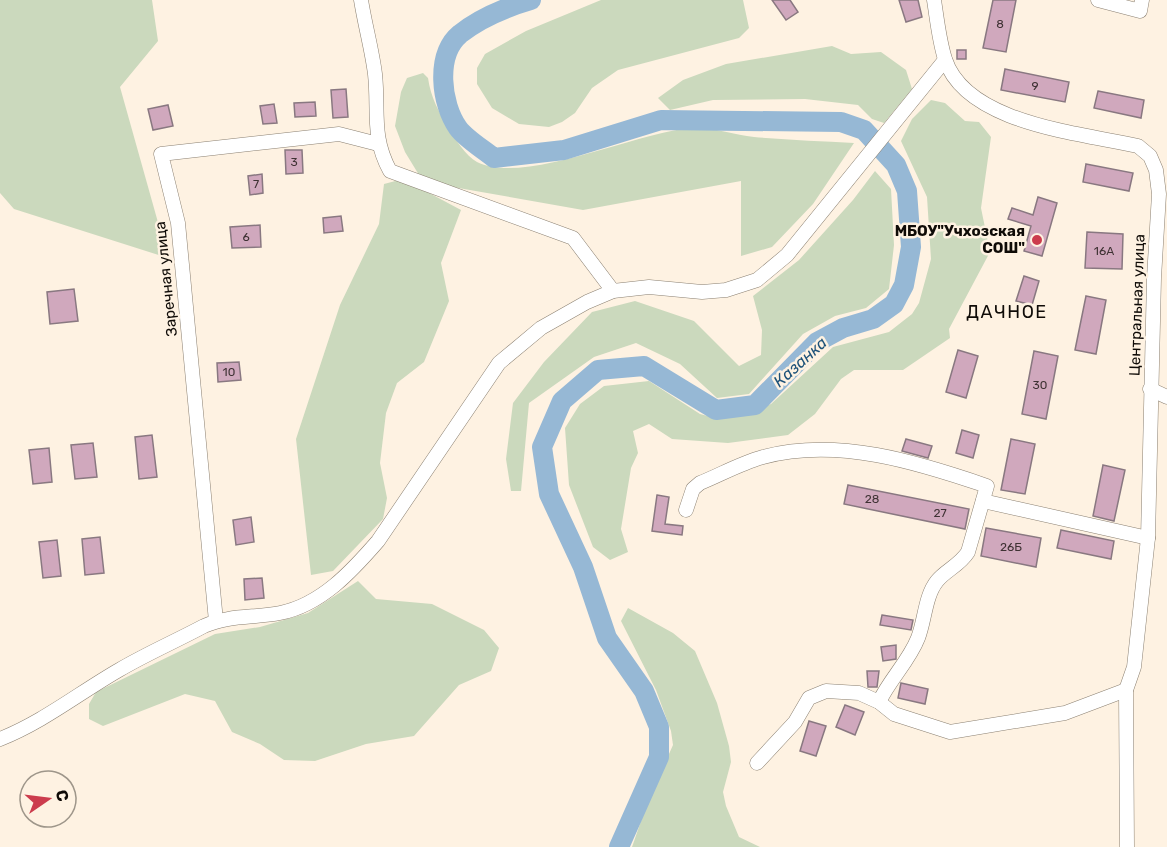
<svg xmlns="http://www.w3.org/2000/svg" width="1167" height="847" font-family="Rubik,sans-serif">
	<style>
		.green { fill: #cbd9bd }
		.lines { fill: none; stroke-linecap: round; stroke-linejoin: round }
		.river { stroke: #96b8d5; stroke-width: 20 }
		.building { fill: #d0a8bd; stroke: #897881; stroke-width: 1.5 }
		.minor-casing { stroke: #8b8072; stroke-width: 15 }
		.minor { stroke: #fff; stroke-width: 14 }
		.poi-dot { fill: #cc3c4d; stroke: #fef2e2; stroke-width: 2 }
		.labels { text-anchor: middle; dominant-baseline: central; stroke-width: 5; stroke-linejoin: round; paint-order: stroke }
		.number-label { font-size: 12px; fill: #3f3234 }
		.poi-label { font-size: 15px; font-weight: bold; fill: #0f0b07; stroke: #fef2e2; text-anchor: end }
		.street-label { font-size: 15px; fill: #0f0b07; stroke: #fef2e2 }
		.water-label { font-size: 16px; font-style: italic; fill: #1e5279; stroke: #fef2e2 }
		.quarter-label { font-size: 18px; letter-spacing: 1.5px; fill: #0f0b07; stroke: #fef2e2 }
	</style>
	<rect width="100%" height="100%" fill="#fef2e2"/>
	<g class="green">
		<path d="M0 0H152L158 41 120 87 168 258 14 209 0 193Z"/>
		<path d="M601 0H743L749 28 739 38 618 70 592 88 575 113 562 122 549 127 519 124 492 108 477 84V68L485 54 526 31Z"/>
		<path d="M832 46 851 54 881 52 906 70 912 89 884 123 872 119 858 105 805 99 713 100 670 110 658 98 683 80 726 64Z"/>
		<path d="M423 73 428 78C431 98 438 110 448 127 455 139 466 156 477 162 524 186 636 132 691 128 711 126 733 135 754 137 787 140 821 141 854 143L813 204 772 247 741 256V181L583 210 447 186 419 175 405 152 395 126 401 92 407 78Z"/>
		<path d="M931 100 945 103 965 121 979 122 991 137 981 208 990 252 949 329 950 338 903 370H854L841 379 815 414 788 435 728 443 672 439 649 424 633 431 638 453 631 468 621 529 628 552 610 560 593 547 569 485 565 428 580 404 604 386 649 381 700 414 715 418 729 417 771 404 833 347 889 332 912 314 919 303 931 259 927 197 901 141 912 119Z"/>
		<path d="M875 171 891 189 894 245 889 289 866 308 835 316 803 334 749 394 717 398 680 364 636 343 594 357 529 403 521 491H511L506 459 513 403 544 362 592 312 635 301 694 321 739 366 761 355 762 330 753 296 799 260 853 200Z"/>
		<path d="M403 179 461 210 441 263 449 301 424 362 397 383 386 413 380 463 387 498 383 519 333 571 311 575 296 439 340 305 379 224 384 184Z"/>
		<path d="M358 581 376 599 432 604 484 630 499 648 491 671 459 685 414 736 366 744 315 761 284 760 260 744 232 732 215 701 185 694 103 726 89 719V704L96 692 215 634 260 627 308 613Z"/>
		<path d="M628 608 673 633 695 651 717 703 729 746 731 762 723 792 726 806 739 837 760 847H632L648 801 673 745 671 731 656 690 621 621Z"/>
	</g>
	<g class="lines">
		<path class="river" d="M531 0C507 7 480 18 460 34 435 55 441 104 458 128 466 139 483 149 494 158L564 150 661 120 841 122 864 130 896 165 907 191 911 247 904 285 894 304 873 319 843 328 817 342 755 405 716 410 644 366 598 370 562 401 542 447 549 494 583 567 607 638 644 691 659 727V757L619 847"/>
	</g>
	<g class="building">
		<path d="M772 0H790L798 12 786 20Z"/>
		<path d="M899 0H918L922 17 906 22Z"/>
		<path d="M993 0H1016L1006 52 983 48Z"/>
		<rect x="957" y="50" width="9" height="9"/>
		<path d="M1005 69 1069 82 1065 102 1001 90Z"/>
		<path d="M346 89 348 117 333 118 331 90Z"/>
		<path d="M1098 91 1144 100 1141 118 1094 108Z"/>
		<path d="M315 102 316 116 295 117 294 103Z"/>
		<path d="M274 104 277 123 263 124 260 106Z"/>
		<path d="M168 105 173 126 153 130 148 109Z"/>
		<path d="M285 150H302L303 173 286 174Z"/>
		<path d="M1086 164 1133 173 1129 191 1083 182Z"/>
		<path d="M262 174 263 193 250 195 248 176Z"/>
		<path d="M1038 197 1057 203 1042 256 1024 251 1031 226 1008 219 1012 208 1033 215Z"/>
		<path d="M341 216 343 231 324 233 323 218Z"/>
		<path d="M260 225 261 247 232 248 230 227Z"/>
		<path d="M1087 232 1123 234 1122 269 1085 268Z"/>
		<path d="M1024 276 1039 281 1032 305 1016 301Z"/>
		<path d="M74 289 78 321 50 324 47 292Z"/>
		<path d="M1086 296 1106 300 1096 354 1075 350Z"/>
		<path d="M958 350 978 356 966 398 946 392Z"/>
		<path d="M1034 351 1058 356 1046 419 1022 414Z"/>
		<path d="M239 362 241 380 218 382 217 363Z"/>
		<path d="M962 430 979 435 973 458 956 453Z"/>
		<path d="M152 435 157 477 139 479 135 437Z"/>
		<path d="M906 439 932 446 928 458 902 451Z"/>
		<path d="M1011 439 1035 444 1025 494 1001 490Z"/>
		<path d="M93 443 97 477 75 479 71 445Z"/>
		<path d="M49 448 52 482 33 484 29 450Z"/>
		<path d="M1103 465 1125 470 1114 521 1093 516Z"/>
		<path d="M848 485 969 509 965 529 844 504Z"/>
		<path d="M657 495 669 497 665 524 683 526 682 535 652 531Z"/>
		<path d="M251 517 254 542 236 545 233 520Z"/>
		<path d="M986 528 1041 538 1036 567 981 556Z"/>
		<path d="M1061 530 1114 541 1111 559 1057 548Z"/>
		<path d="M100 537 104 573 85 575 82 539Z"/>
		<path d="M57 540 61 576 43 578 39 542Z"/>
		<path d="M262 578 264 598 245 600 244 579Z"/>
		<path d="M882 615 913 620 911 630 880 625Z"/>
		<path d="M896 645V659L883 661 881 647Z"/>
		<path d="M867 671H879L877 687H868Z"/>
		<path d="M901 683 928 689 925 704 898 698Z"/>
		<path d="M845 705 864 712 855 735 836 727Z"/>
		<path d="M809 721 826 726 816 756 800 751Z"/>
	</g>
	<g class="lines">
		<defs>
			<g id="minor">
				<path d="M361 0C365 25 372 50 375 74 379 111 371 136 390 171L573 238 613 291"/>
				<path d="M934 0C937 19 939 40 945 59 966 124 1081 133 1138 146L1150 156 1156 170 1159 194 1154 278 1148 538 1134 667 1126 690 1127 847"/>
				<path d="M1098 0 1140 11 1142 0"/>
				<path d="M1150 389 1167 397"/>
				<path d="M983 501 1148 538"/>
				<path d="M686 510 693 489 700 483C720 475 741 463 763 457 837 437 917 462 987 486L968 552C960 565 946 570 937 581 925 596 925 620 918 638 909 661 890 679 879 702"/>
				<path d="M216 621 178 223 161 154 339 134 378 144"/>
				<path d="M0 739C43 722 79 693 119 670 146 654 176 641 204 626 228 615 255 618 280 613 321 605 352 571 378 541L499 363 541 328 587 302 613 291 649 287 702 292 726 290 757 280 787 255 945 60"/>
				<path d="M757 763 795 722 809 698 826 691 859 693 879 702 894 714 950 732 1065 713 1126 690"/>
			</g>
		</defs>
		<use href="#minor" class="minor-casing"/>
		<use href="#minor" class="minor"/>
	</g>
	<circle class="poi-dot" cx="1037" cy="240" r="6"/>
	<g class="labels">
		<g class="number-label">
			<text x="1000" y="24">8</text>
			<text x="1035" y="86">9</text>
			<text x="294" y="162">3</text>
			<text x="256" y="184">7</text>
			<text x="246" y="237">6</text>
			<text x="1104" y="251">16А</text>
			<text x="229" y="372">10</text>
			<text x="1040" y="385">30</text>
			<text x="872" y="499">28</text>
			<text x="940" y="513">27</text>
			<text x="1011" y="547">26Б</text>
		</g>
		<g class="poi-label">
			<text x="1025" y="231">МБОУ"Учхозская<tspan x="1025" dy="17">СОШ"</tspan></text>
		</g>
		<g class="street-label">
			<text transform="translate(166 279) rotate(-96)">Заречная улица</text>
			<text transform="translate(1137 305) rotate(-88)">Центральная улица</text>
		</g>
		<g class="water-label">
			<text transform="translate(800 362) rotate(-42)">Казанка</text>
		</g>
		<g class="quarter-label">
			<text x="1007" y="312">ДАЧНОЕ</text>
		</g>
	</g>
	<g transform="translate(48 799) rotate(76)"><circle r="28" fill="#fef2e2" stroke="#9e968a" stroke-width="1.5"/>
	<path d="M0-4.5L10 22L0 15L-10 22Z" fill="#cc3c4d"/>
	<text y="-9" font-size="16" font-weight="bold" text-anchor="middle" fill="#0f0b07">С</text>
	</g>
</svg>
